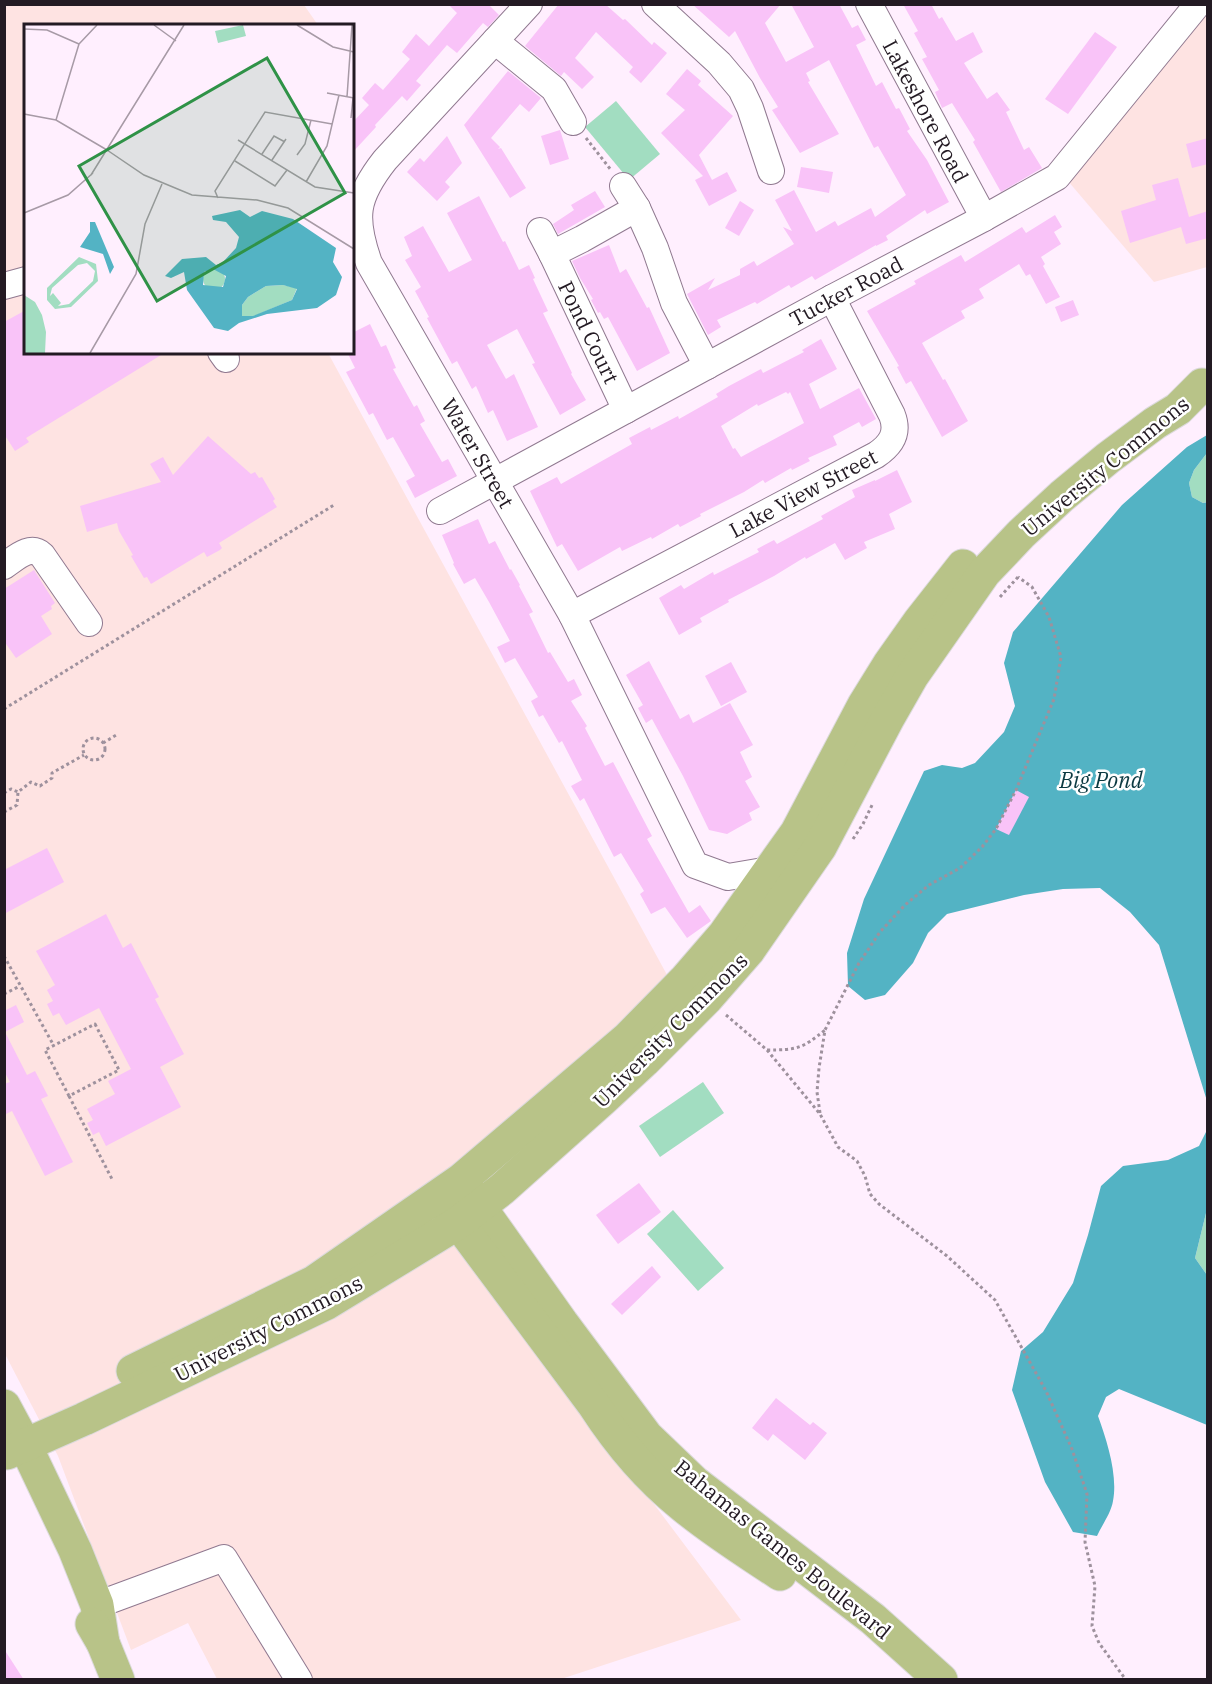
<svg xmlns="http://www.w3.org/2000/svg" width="1212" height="1684" font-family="'IBM Plex Serif',serif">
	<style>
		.education { fill: #fee3e2 }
		.green { fill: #a2ddc1 }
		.water { fill: #53b3c4 }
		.building { fill: #f9c3f8; fill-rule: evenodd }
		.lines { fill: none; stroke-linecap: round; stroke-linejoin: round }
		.minor-casing { stroke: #907990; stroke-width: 28 }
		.major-casing { stroke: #dcdadc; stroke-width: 35 }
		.path { stroke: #9e919d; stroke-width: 3; stroke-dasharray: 3 3; stroke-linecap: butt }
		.minor { stroke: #fff; stroke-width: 26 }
		.major { stroke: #b8c388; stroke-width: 33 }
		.labels { text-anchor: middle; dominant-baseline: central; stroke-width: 5; stroke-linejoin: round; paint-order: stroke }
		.street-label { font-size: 21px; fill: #231a23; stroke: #fff }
		.water-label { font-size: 22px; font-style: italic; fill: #0c3a42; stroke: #fff }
		.inset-road { fill: none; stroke: #a79aa6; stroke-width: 1.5 }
		.view { fill: #2f9247; fill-opacity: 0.15; stroke: #2f9247; stroke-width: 3 }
		.inset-edge { fill: none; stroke: #231a23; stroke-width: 3 }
	</style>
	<rect width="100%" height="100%" fill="#ffeffe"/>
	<g class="education">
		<path d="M5 5H304L318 25 26 26V352L328 353 672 984 428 1203 741 1620 558 1680 217 1679 188 1623 131 1650 58 1456 5 1354Z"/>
		<path d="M1207 10V267L1154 282 1068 181Z"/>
	</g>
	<g class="green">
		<path d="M616 101 660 154 629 180 585 127Z"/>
		<path d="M1207 453V502L1203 503 1192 497 1189 483 1194 470Z"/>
		<path d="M703 1082 724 1113 660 1157 639 1126Z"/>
		<path d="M1207 1209V1275L1195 1258Z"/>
		<path d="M673 1210 724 1268 698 1291 647 1234Z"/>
	</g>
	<g class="water">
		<path d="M1207 435V453L1194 470 1189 483 1192 497 1203 503 1208 502 1207 1101 1159 945 1130 912 1100 888 1063 889 1024 895 947 914 928 933 913 963 885 995 865 1000 848 986 847 953 864 899 924 771 942 765 962 768 975 763 1004 732 1015 706 1004 663 1013 632 1122 505 1187 447Z"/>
		<path d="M1207 1130V1209L1195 1258 1207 1275V1425L1119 1389 1106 1397 1098 1416C1107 1441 1118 1475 1113 1501 1111 1513 1102 1525 1097 1536L1073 1532 1045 1482 1012 1390 1021 1351 1043 1332 1073 1283 1088 1235 1101 1186 1123 1166 1168 1160 1199 1146Z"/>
	</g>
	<g class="building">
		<path d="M448 4H488L499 15 488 27 483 23 457 53 447 45 416 81 421 85 407 101 402 96 375 125 376 127 352 153V123L369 105 362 98 375 83 383 90 410 59 402 52 416 34 429 46 457 13Z"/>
		<path d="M559 4H605L623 20 625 19 652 45 654 42 667 53 641 83 629 72 633 67 596 32 575 58 594 77 582 89 564 72 561 76 525 46Z"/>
		<path d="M692 4H781L765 23 786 62 814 47 791 4H839L852 28 858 25 866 40 856 45 876 86 882 82 896 109 899 108 910 129 907 131 927 160 949 202 927 214 925 210 886 236 888 240 876 246V245L815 280 812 276 791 288 789 285 757 304 755 302 717 320 721 327 708 335 687 294 715 278 708 290 740 275V269L754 261 757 266 794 244 783 227 792 231 775 200 794 190 816 232 835 221 838 226 871 208 875 217 906 195 878 146 874 148 829 60 806 73 810 81 808 82 839 134 800 153 772 110 778 107 760 78 735 31 729 37Z"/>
		<path d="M903 4H931L939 19 942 17 956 41 973 32 983 52 964 63 987 99 997 92 1010 110 1006 112 1024 150 1029 147 1042 168 1001 192 973 142 975 140 952 103 942 108 935 92 939 90 922 59 927 57 914 33 918 31Z"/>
		<path d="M1095 32 1117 47 1068 114 1045 99Z"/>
		<path d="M687 69 701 81 698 85 733 116 699 155 712 180 727 172 737 191 709 206 695 180 703 176 661 133 685 110 666 94Z"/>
		<path d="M508 71 541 98 529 112 520 104 491 138 500 147 498 149 501 148 526 188 510 198 464 125Z"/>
		<path d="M560 130 569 159 550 165 541 136Z"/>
		<path d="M447 136 462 163 445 182 450 187 437 201 407 172 420 158 424 162Z"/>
		<path d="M1208 138V164L1192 168 1186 144Z"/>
		<path d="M801 167 833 172 829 193 797 187Z"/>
		<path d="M1178 178 1189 217 1208 211V238L1186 244 1181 227 1130 243 1121 211 1156 200 1152 185Z"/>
		<path d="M595 191 605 207 558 234 553 224 574 210 571 205Z"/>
		<path d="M479 196 503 242 505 241 519 270 529 265 535 278 533 279 548 311 543 313 572 373 571 374 586 400 560 415 532 364 535 363 517 329 487 345 506 379 514 374 538 427 507 441 493 410 488 413 476 386 472 389 457 361 452 364 427 318 429 317 415 291 421 287 405 260 412 256 404 237 423 226 449 272 472 260 447 213Z"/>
		<path d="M740 201 754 210 739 236 725 228Z"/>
		<path d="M1055 215 1062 227 1054 232 1061 244 1041 257 1045 264 1043 266 1060 297 1046 304 1030 274 1026 276 1019 264 979 289 984 298 961 311 965 318 922 343 943 380 945 379 968 421 942 437 911 381 906 384 897 367 899 366 867 311 916 284 914 281 961 255 965 262 1022 227 1026 233Z"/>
		<path d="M609 245 620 273 626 269 647 308 649 307 670 353 637 371 608 317 604 319 600 312 598 313 591 300 593 299 580 278 572 261Z"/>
		<path d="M1073 300 1079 315 1061 322 1055 307Z"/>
		<path d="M26 310V352H166L26 438 29 442 15 451 4 434V322Z"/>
		<path d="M370 324 381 347 386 345 396 368 393 369 414 407 417 405 425 421 420 424 442 462 448 459 457 476 415 498 406 481 415 476 393 437 387 440 373 413 369 415 346 372 355 368 347 352H352V333Z"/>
		<path d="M821 339 837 369 809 384 820 409 859 388 876 419 862 427 859 422 833 436 837 445 808 458 810 461 792 470 791 468 765 483 763 480 744 492 700 514 701 516 680 527 678 524 652 539 651 537 622 551 620 547 578 571 562 544 557 547 530 491 557 477 561 484 632 444 629 438 650 427 651 430 678 416 679 419 718 397 716 394 729 386 761 369 763 373 804 352 802 350ZM786 392 788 394 790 392 804 423 741 457 735 448 733 449 721 426 757 404 758 406Z"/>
		<path d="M208 436 251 474 255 472 259 478 262 477 275 499 273 501 277 507 219 543 222 548 220 550 207 557 204 552 151 584 147 577 144 578 131 556 133 555 119 531 117 523 87 532 80 506 161 482 150 464 163 457 173 475Z"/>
		<path d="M897 470 912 502 889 514 895 529 864 542 867 548 845 560 835 543 806 559 805 557 774 576 728 600 729 602 700 618 702 622 679 635 659 598 681 585 684 589 713 572 714 575 759 552 757 549 774 540 777 544 823 519 821 516 855 497 852 490 875 480V481Z"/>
		<path d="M478 519 489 544 495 541 510 570 511 569 520 585 519 586 533 612 529 614 548 653 550 652 568 682 574 679 582 695 571 701 587 726 585 728 605 766 613 762 621 777 652 836 647 839 689 913 700 905 711 921 687 938 665 907 651 914 640 894 644 891 621 853 614 857 584 798 580 801 571 786 582 780 562 741 559 743 543 715 539 717 531 701 538 697 515 658 505 663 497 647 510 641 489 602 475 578 464 584 453 564 454 563 442 535Z"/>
		<path d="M34 570 55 603 51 606 52 609 41 616 52 634 16 658 4 641V589Z"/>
		<path d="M649 661 680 719 689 714 693 723 730 703 753 745 740 752 752 777 745 781 760 807 749 813 752 820 727 834 709 830 683 776 652 719 646 723 638 708 643 705 626 675Z"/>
		<path d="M731 662 747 692 721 706 705 676Z"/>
		<path d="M1016 790 1029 797 1009 835 996 829Z"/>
		<path d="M47 848 64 882 4 914V870Z"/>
		<path d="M106 914 123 948 131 943 159 997 155 999 184 1054 160 1067 181 1107 106 1146 99 1132 93 1135 87 1123 93 1120 87 1109 115 1094 108 1081 131 1069 99 1008 66 1025 59 1013 53 1016 47 1004 53 1001 47 990 55 985 36 951Z"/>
		<path d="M16 1005 24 1022 5 1032 27 1075 35 1071 48 1096 41 1099 73 1162 45 1176 12 1111 4 1115V1084L10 1082 4 1071V1011Z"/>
		<path d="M639 1183 661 1212 618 1244 596 1215Z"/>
		<path d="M652 1266 661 1277 622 1315 611 1304Z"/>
		<path d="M776 1398 810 1425 813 1422 827 1433 805 1460 773 1434 768 1441 752 1428Z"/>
		<path d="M4 1649 24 1680H4Z"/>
	</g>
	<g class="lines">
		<defs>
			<g id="minor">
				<path d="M529 4 385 160C355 198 353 218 369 263L572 615 695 865 728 877 770 870"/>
				<path d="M655 4 719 63 741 89 750 108 771 171"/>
				<path d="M869 4 984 218"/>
				<path d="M495 41 554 89 573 122"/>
				<path d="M623 186 637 208 655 248 674 303 707 366"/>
				<path d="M540 231 552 254"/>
				<path d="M4 286 26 280"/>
				<path d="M221 352 226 359"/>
				<path d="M626 410 552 254 582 239 637 208"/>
				<path d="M440 511 832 298 984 218 1057 177 1198 4"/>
				<path d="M4 566C16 558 30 544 42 555L89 623"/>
				<path d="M572 615 876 455C891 445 899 433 892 415L832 298"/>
				<path d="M97 1605 224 1558 299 1680"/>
			</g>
			<g id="major">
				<path d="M467 1189 562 1323 647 1437 694 1482 873 1619 941 1680"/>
				<path d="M445 1205 594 1405C618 1442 647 1477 682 1505 713 1531 747 1552 780 1574"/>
				<path d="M133 1371 314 1282 461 1180 628 1038 686 979 724 935 797 832 864 705 890 663 919 622 963 566"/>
				<path d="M4 1406 25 1445 75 1550 97 1605 103 1643"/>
				<path d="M7 1453 84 1419 327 1303 458 1223 502 1189 603 1099 644 1061 707 998 748 951 820 847 888 718 912 676 984 573 1021 534 1062 496 1108 458 1155 423 1178 409 1202 385"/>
				<path d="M92 1624 103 1643 118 1680"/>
			</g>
		</defs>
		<use href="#minor" class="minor-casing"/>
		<use href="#major" class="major-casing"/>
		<g class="path">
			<path d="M586 138 611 170"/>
			<path d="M1000 597 1018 577"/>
			<path d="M4 709 334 505"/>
			<circle cx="94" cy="749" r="11"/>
			<path d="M103 743 118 734"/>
			<path d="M4 793 11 789 18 792"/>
			<path d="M4 812 17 805 18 792 31 782 40 786 52 778V773L84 755"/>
			<path d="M853 839 863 824 873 803"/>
			<path d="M4 956 54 1046"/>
			<path d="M4 994 20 986"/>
			<path d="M726 1015 767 1050 820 1114 838 1147 857 1161 865 1176 870 1194 879 1204 947 1256 995 1300 1046 1391 1072 1449 1087 1494 1085 1542 1095 1586 1092 1626 1099 1643 1126 1680"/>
			<path d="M95 1024 119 1070 69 1096 45 1050Z"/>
			<path d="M767 1050C796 1050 802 1049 825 1030"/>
			<path d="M69 1096 113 1181"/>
			<path d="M820 1113 817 1092 819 1068 825 1030 859 963 880 932 905 905 929 885 960 868 982 847 996 829 1016 790 1054 699 1061 657 1049 617 1032 587 1018 577"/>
		</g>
		<use href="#minor" class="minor"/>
		<use href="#major" class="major"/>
	</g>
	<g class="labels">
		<g class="street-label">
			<text transform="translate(926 111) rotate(62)">Lakeshore Road</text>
			<text transform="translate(846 291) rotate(-28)">Tucker Road</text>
			<text transform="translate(589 332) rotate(64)">Pond Court</text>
			<text transform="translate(478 453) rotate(60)">Water Street</text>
			<text transform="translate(1105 466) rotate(-39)">University Commons</text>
			<text transform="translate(803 493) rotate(-28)">Lake View Street</text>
			<text transform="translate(670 1030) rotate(-45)">University Commons</text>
			<text transform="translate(268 1328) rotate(-27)">University Commons</text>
			<text transform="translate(783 1549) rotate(39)">Bahamas Games Boulevard</text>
		</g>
		<g class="water-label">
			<text x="1101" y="779">Big Pond</text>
		</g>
	</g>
	<g transform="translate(24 24)">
		<rect width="330" height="330" fill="#ffeffe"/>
		<path d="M219 1 222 12 194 19 191 7ZM55 233 72 240 74 257 47 283 31 285 23 276V264ZM63 239 71 247 69 257 45 280 34 282 37 279 29 269 26 272 28 264 54 241ZM179 255a11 11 0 1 1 22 0a11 11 0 1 1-22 0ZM259 261 273 264 268 276 230 292 218 293V281L224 273 242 262ZM0 271 11 278 18 291 22 308 21 329H0Z" fill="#a2ddc1" fill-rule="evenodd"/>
		<path d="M216 186 226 193 238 187 269 195 312 224 309 238 318 253 312 271 293 284 243 290 215 299 204 307 190 304 163 266 160 248 147 254 141 252 158 235 182 233 192 241 198 239 212 224 215 213 202 198 189 196 188 192ZM189 245 202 252 199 263 179 261 180 248ZM259 261 273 265 268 276 229 292H218V281L224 273 242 262ZM66 198H71L90 243 86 250 79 230 56 223 66 208Z" fill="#53b3c4" fill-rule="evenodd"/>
		<path class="inset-road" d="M130 1 152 17M273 1 309 23 330 28M0 5 23 6 55 20M55 20 73 1M303 69 330 74M323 73 328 1M0 90 32 96 83 126M327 94 329 74M32 96 55 20M214 116 291 163 330 169M83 126 120 151 168 171 233 176 264 184 330 225M238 130 250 112 261 118M273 131 281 120 287 96M248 136 262 115M211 137 251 162 263 146M67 151 160 1M282 158 303 122 315 71M194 174 191 167 241 88 308 100M0 189 44 171 69 149M66 329 112 250 121 200 138 160"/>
		<path class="view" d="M243 34 321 169 133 277 55 142Z"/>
		<rect width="330" height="330" class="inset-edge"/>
	</g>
	<rect width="1212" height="1684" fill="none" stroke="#231a23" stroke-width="12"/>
</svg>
